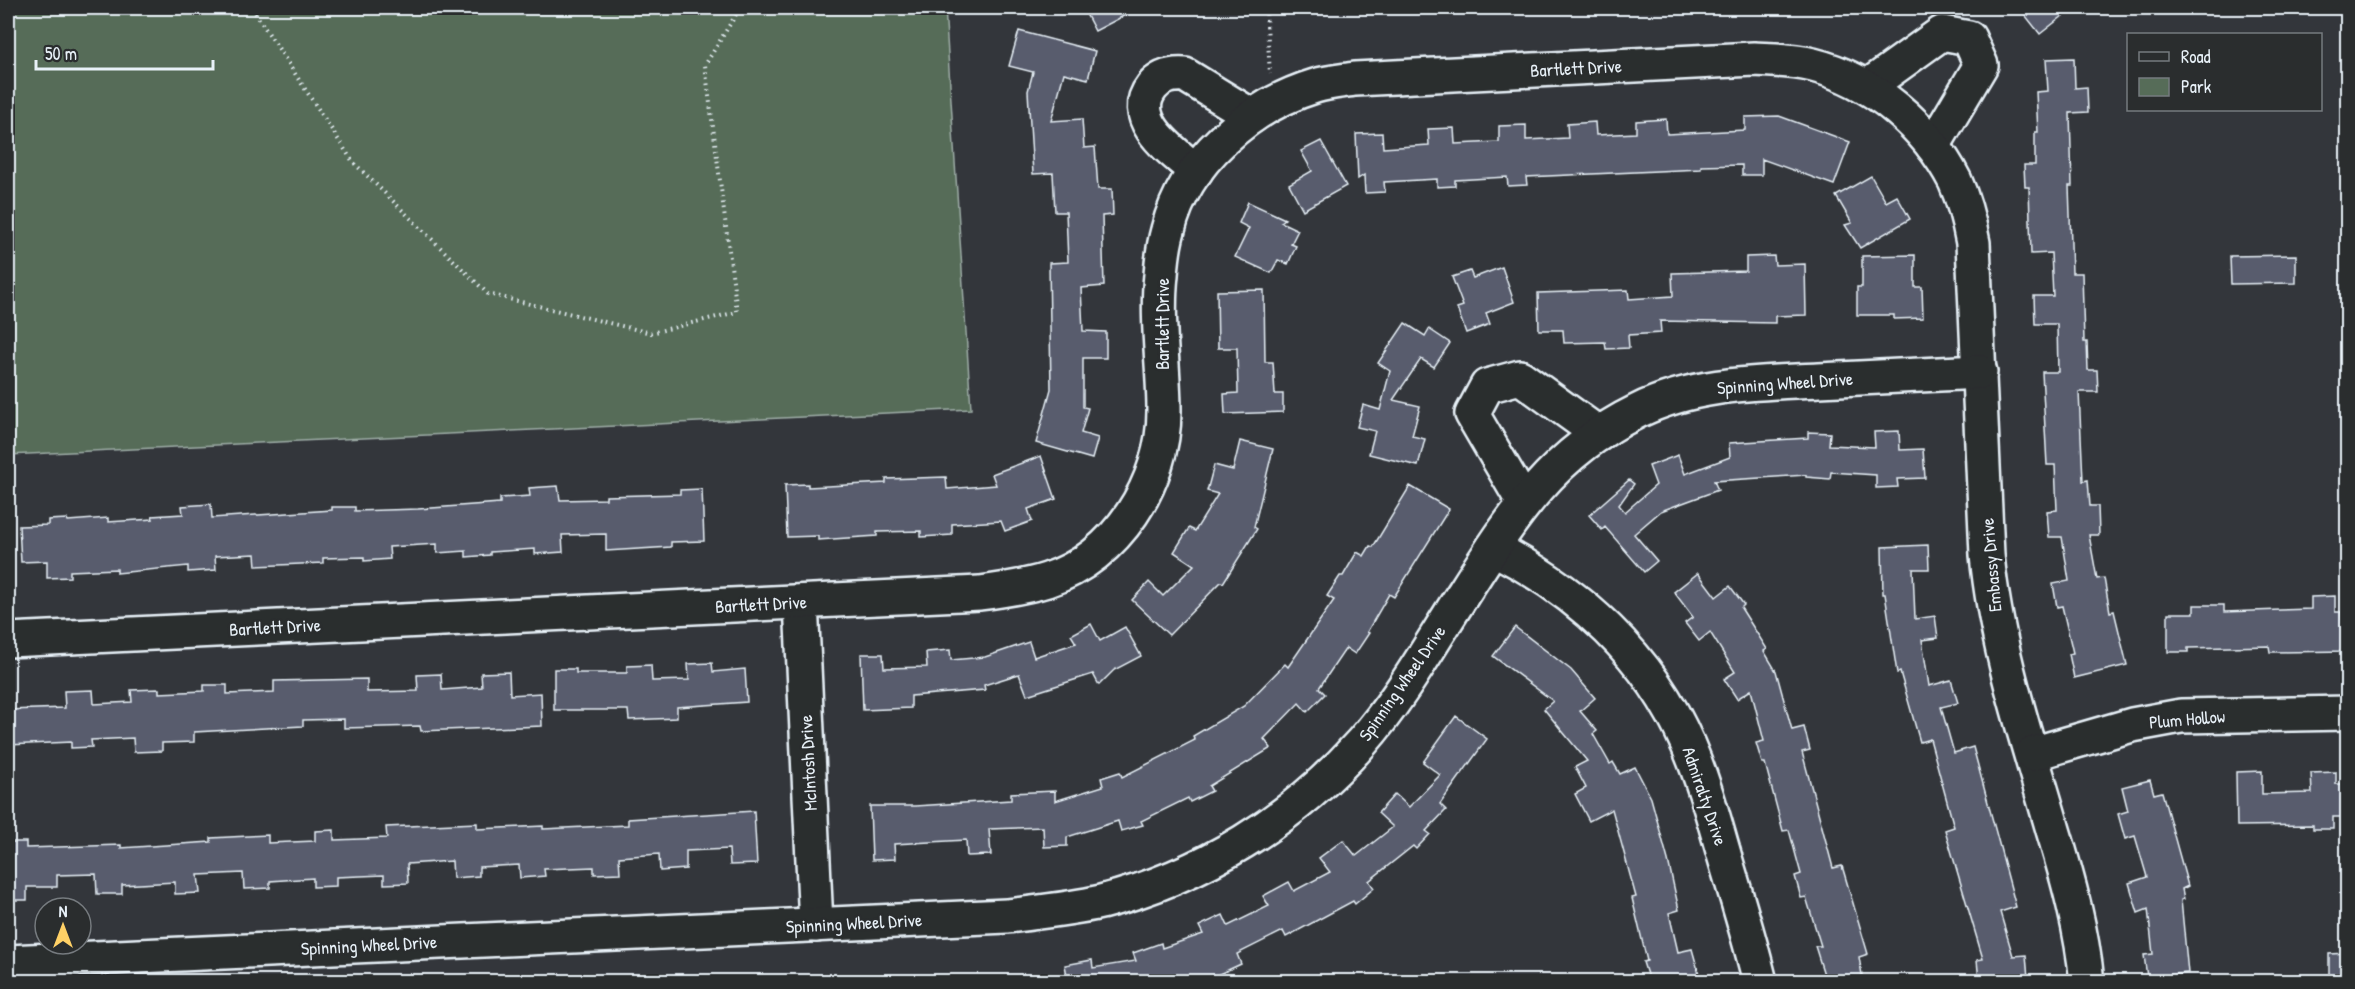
<svg xmlns="http://www.w3.org/2000/svg" width="2355" height="989" font-family="'Patrick Hand',sans-serif">
	<style>
		.green { fill: #566c58; stroke: #9faea8; stroke-width: 1.5 }
		.building { fill: #585c6d; stroke: #e8f1f8; stroke-width: 1.5 }
		.lines { fill: none; stroke-linecap: round; stroke-linejoin: round }
		.minor-casing { stroke: #e8f1f8; stroke-width: 38 }
		.path { stroke: #e8f1f8; stroke-width: 4; stroke-dasharray: 1.5 4.5; stroke-linecap: butt }
		.minor { stroke: #2a2d2e; stroke-width: 33 }
		.labels { text-anchor: middle; dominant-baseline: central; stroke-width: 5; stroke-linejoin: round; paint-order: stroke }
		.street-label { font-size: 18px; fill: #e8f1f8; stroke: #2a2d2e }
	</style>
	<rect width="100%" height="100%" fill="#33363b"/>
	<filter id="ink" filterUnits="userSpaceOnUse"><feTurbulence type="fractalNoise" baseFrequency=".0167" numOctaves="2"/><feDisplacementMap in="SourceGraphic" scale="12" xChannelSelector="R" yChannelSelector="G"/><feConvolveMatrix kernelMatrix="1 2 1 2 8 2 1 2 1" color-interpolation-filters="sRGB"/></filter>
	<g filter="url(#ink)">
		<path class="green" d="M8 8H945L971 409 8 455Z"/>
		<g class="building">
			<path d="M1083 8H1139L1095 31Z"/>
			<path d="M2034 8H2073L2040 34 2025 15Z"/>
			<path d="M1019 31 1095 51 1088 79 1064 73 1051 121 1082 119 1084 148 1095 147 1098 189H1112L1113 215 1102 216 1104 286 1081 288 1083 331 1106 332V358H1083V407L1088 408 1081 433 1098 438 1092 459 1036 443 1051 389 1049 263 1068 262 1066 212H1055L1053 173 1033 174 1028 91 1033 72 1009 66Z"/>
			<path d="M2074 58 2075 88 2087 87 2088 112 2070 113 2072 186H2069L2072 273H2082L2084 342H2087L2088 370H2097L2098 392H2079L2083 481 2088 480 2090 506H2098L2099 535H2089L2097 579 2104 578 2110 612 2114 611 2127 665 2074 678 2069 654 2073 653 2062 606 2057 607 2053 584 2069 581 2062 537H2049L2047 511 2057 510 2055 465H2047L2042 372H2058L2057 324H2035L2034 296H2053L2051 253 2031 254 2029 187H2025L2024 165H2035V132H2038L2036 92 2048 91 2046 59Z"/>
			<path d="M1779 116 1850 142 1834 185 1762 159V175H1742V165L1701 166V169L1526 177 1527 185 1508 186 1507 177 1455 180V186L1437 187V179L1384 182 1385 192 1365 193 1364 175 1358 179 1356 134 1382 133 1383 148 1429 145 1428 129 1454 128 1455 144 1499 142V126L1526 125V140L1568 138 1567 124 1595 122 1596 135 1636 133V121L1666 119 1667 134 1745 130V117Z"/>
			<path d="M1321 141 1346 186 1303 210 1289 184 1312 171 1301 151Z"/>
			<path d="M1871 176 1886 202 1897 196 1910 219 1860 248 1845 225 1852 223 1836 196Z"/>
			<path d="M1248 202 1285 219 1281 222 1298 230 1291 244 1296 246 1288 264 1278 260 1271 273 1235 257 1249 228 1239 223Z"/>
			<path d="M1915 255V287H1922L1923 318 1894 319V315H1857V287H1862V256Z"/>
			<path d="M2296 255V283L2231 284 2230 256Z"/>
			<path d="M1774 256 1775 265 1805 264 1806 315 1775 316V323L1660 321 1661 333 1628 335 1629 348 1606 349 1605 342 1564 343 1563 330H1539L1538 293 1628 290 1629 299 1673 296 1672 273 1746 271V257Z"/>
			<path d="M1502 267 1514 302 1486 313 1490 324 1466 333 1457 308 1463 306 1452 277 1470 271 1473 278Z"/>
			<path d="M1264 290 1265 362H1273L1275 394H1283V412L1225 414 1224 394 1238 393 1237 348H1218L1217 291Z"/>
			<path d="M1405 323 1425 336 1429 329 1450 343 1434 367 1421 359 1393 400 1420 406 1412 436 1425 439 1418 466 1369 454 1375 431 1357 427 1363 405 1380 410 1390 371 1378 363Z"/>
			<path d="M1899 431 1900 450 1923 449 1925 478 1897 479 1898 487 1876 488V475L1831 472 1830 479 1806 477V475L1714 481 1718 490 1661 511 1634 534 1657 561 1644 572 1605 527 1602 530 1589 515 1629 480 1634 484 1619 505 1625 512 1656 485 1649 466 1678 455 1685 474 1730 457 1729 443 1808 438V432L1830 433 1829 445 1875 447 1874 432Z"/>
			<path d="M1240 441 1273 449 1254 527 1257 529 1223 583 1221 582 1169 635 1132 600 1149 582 1163 596 1194 565 1174 552 1189 528 1195 531 1218 494 1207 491 1214 465 1233 470Z"/>
			<path d="M1041 456 1056 499 1028 509 1032 521 1005 531 1001 521 952 524V535L921 537V531L877 532V536L818 540V536L787 537 785 485 808 484V487L886 483V479L946 477 947 489 996 485 992 474Z"/>
			<path d="M558 486 560 500 606 499V496L680 494V490L702 489 704 541 671 542V547L606 551V534L562 535 563 552 535 554V549L490 552V555L466 557V551L437 553V544L389 547 390 559 364 561V557L323 558V563L256 566 255 554 215 556 216 570 188 572V566L117 573V569L70 571V577L47 578V561L21 562 19 526 48 525V520L67 519 68 521 108 518V522L153 519 152 516 183 514 182 506 211 504 212 518 332 510V507H355V511L418 509 500 503V498L530 496 529 488Z"/>
			<path d="M1410 486 1449 509 1394 597 1389 594 1367 632 1369 633 1355 654 1346 648 1319 688 1325 694 1307 712 1299 703 1264 739 1271 748 1209 786 1212 791 1190 802 1188 798 1141 821 1143 825 1121 831 1118 821 1067 837V846L1044 847 1043 827 989 829 991 855 967 856 966 840 894 844 895 859 872 860 870 806H915L1011 800V793L1055 791V801L1103 786 1101 778 1120 772 1122 777 1195 740 1193 736 1244 706 1285 664 1288 667 1334 600 1327 596 1340 576H1343L1357 552 1364 556 1370 546 1373 547Z"/>
			<path d="M1928 545 1929 569H1913L1915 619 1935 616 1938 638 1922 640 1929 686 1951 680 1958 703 1941 707 1954 753 1973 747 2016 907 2000 912 2013 956 2026 955 2028 978 2021 979V981H1979L1977 960 1983 959 1945 830 1954 827 1930 739 1920 742 1900 672 1897 673 1885 594H1883L1882 547Z"/>
			<path d="M1698 573 1716 597 1730 586 1744 605 1741 608 1767 649 1764 651 1776 671 1792 730 1804 727 1810 750 1802 752 1833 868 1842 866 1868 954 1859 957 1863 981H1826L1815 946H1821L1806 897 1801 898 1795 876 1801 874 1789 830 1783 831 1765 763H1762L1756 743 1764 741 1751 690 1737 699 1724 679 1735 672 1710 632 1699 641 1685 623 1693 617 1674 592Z"/>
			<path d="M2335 596V612H2341L2342 623H2348V651L2270 652 2269 646 2188 648V652H2168V613H2194V605H2224V612L2311 609V597Z"/>
			<path d="M1091 624 1100 641 1125 627 1141 656 1114 670 1099 685 1093 674 1027 695 1019 674 984 685 985 690 911 696V708L863 710 861 654H883L884 668 927 667 926 652 950 650 951 660 985 657 1029 642 1034 657 1076 643 1071 635Z"/>
			<path d="M1515 627 1571 670 1595 698 1580 711 1597 731 1593 734 1610 764 1613 762 1620 774 1635 767 1651 798 1668 860 1679 910 1669 913 1678 952 1692 949 1701 981H1649L1643 962 1647 961 1632 898 1636 897 1612 809 1589 821 1575 794 1586 788 1575 767 1587 761 1544 709 1553 701 1493 656Z"/>
			<path d="M712 663 713 672 745 669 747 702 677 707V718L629 720 628 710H554V669H576V673H627V666L651 665 652 681 689 680 688 664Z"/>
			<path d="M509 672 510 695 541 693 542 726 421 731 420 726 344 728V719L303 720V726L194 732V742L162 743V751L134 752 133 738 91 740 92 747 71 748V742L8 745V710L65 708 64 691 93 690 94 704 132 702 131 690 159 689V693L204 691V685H227V694L274 692V681L367 679V692L418 691 417 675 441 674 442 690 482 687 481 673Z"/>
			<path d="M1456 716 1487 739 1440 804 1446 810 1426 831 1430 834 1416 849 1413 846 1369 881 1374 888 1355 904 1353 901 1286 937 1283 931 1237 954 1241 964 1204 981H1068L1065 965 1092 960 1093 968 1136 961 1133 953 1161 943 1162 948 1203 934 1199 926 1223 915 1228 926 1269 906 1263 896 1289 882 1294 891 1330 872 1319 858 1343 840 1356 856 1393 827 1378 813 1395 794 1409 807 1440 775 1423 762Z"/>
			<path d="M2262 771V794L2312 793 2311 773 2336 772V784H2348V817H2333V829H2313V825L2237 826 2236 772Z"/>
			<path d="M2150 780 2154 794 2162 792 2188 886 2182 889 2184 899 2181 900 2188 973 2147 977 2144 955 2153 954 2148 909 2138 913 2129 883 2147 877 2135 836 2125 839 2118 814 2128 811 2122 787Z"/>
			<path d="M754 811 757 864 730 865 729 849 686 851V869L660 871 659 854 619 857 620 873 594 874V867L544 869 545 876 520 878 519 865 479 867V876L453 878 452 861 407 864 408 883 384 884V875L336 877V886L313 887V878L270 881V888L244 889 243 873 198 875 200 893 175 894V882L122 885V894H97L96 874 57 875V887H27V900H8V842H26V848L121 845V848L211 842V838L268 835V843L315 841V831L334 830V840L387 838 386 827 477 823V829L543 826V829L628 825V819Z"/>
			<path d="M2348 953V981H2329V954Z"/>
		</g>
		<g class="lines">
			<defs>
				<g id="minor">
					<path d="M1867 87 1942 33 1969 38 1981 65 1933 146"/>
					<path d="M1196 171C1174 152 1126 120 1152 87 1161 76 1172 74 1185 75L1252 116"/>
					<path d="M1524 503 1472 414 1487 386 1520 377 1599 434"/>
					<path d="M1493 548C1578 591 1650 656 1688 745 1704 782 1714 820 1725 858 1737 899 1750 940 1760 982"/>
					<path d="M801 602 816 925"/>
					<path d="M8 640 980 593C1003 590 1025 587 1047 580 1117 557 1164 483 1164 411 1164 366 1156 320 1161 275 1162 260 1164 244 1168 230 1185 161 1249 106 1315 86 1328 82 1342 81 1355 79L1754 59C1774 60 1794 60 1813 65 1873 80 1927 126 1955 181 1964 201 1969 221 1973 243L1987 555C1996 649 2027 739 2053 830 2068 879 2082 930 2087 982"/>
					<path d="M2032 754 2132 725 2181 716 2348 713"/>
					<path d="M8 962 1007 916C1038 912 1070 909 1101 902 1202 876 1293 820 1362 742 1401 698 1431 643 1463 594 1512 517 1552 453 1638 411 1694 383 1757 383 1819 380 1872 377 1926 375 1980 372"/>
				</g>
			</defs>
			<use href="#minor" class="minor-casing"/>
			<g class="path">
				<path d="M252 8 353 162 488 294 651 333 737 312 705 65 740 8"/>
				<path d="M1266 8 1270 74"/>
			</g>
			<use href="#minor" class="minor"/>
		</g>
	</g>
	<g class="labels">
		<g class="street-label">
			<text transform="translate(1576 68) rotate(-3)">Bartlett Drive</text>
			<text transform="translate(1162 324) rotate(-90)">Bartlett Drive</text>
			<text transform="translate(1785 383) rotate(-4)">Spinning Wheel Drive</text>
			<text transform="translate(1991 565) rotate(-95)">Embassy Drive</text>
			<text transform="translate(761 604) rotate(-3)">Bartlett Drive</text>
			<text transform="translate(275 627) rotate(-3)">Bartlett Drive</text>
			<text transform="translate(1402 683) rotate(-55)">Spinning Wheel Drive</text>
			<text transform="translate(2187 719) rotate(-5)">Plum Hollow</text>
			<text transform="translate(808 763) rotate(-93)">McIntosh Drive</text>
			<text transform="translate(1705 796) rotate(71)">Admiralty Drive</text>
			<text transform="translate(854 923) rotate(-3)">Spinning Wheel Drive</text>
			<text transform="translate(369 945) rotate(-3)">Spinning Wheel Drive</text>
		</g>
	</g>
	<rect width="2355" height="989" fill="none" stroke="#2a2d2e" stroke-width="30"/>
	<rect x="15" y="15" width="2325" height="959" fill="none" stroke="#e8f1f8" stroke-width="2" filter="url(#ink)"/>
	<rect x="2127" y="33" width="195" height="78" fill="#2a2d2e" stroke="#767b7f" stroke-width="1.5"/>
	<rect x="2139" y="52" width="30" height="9" fill="#2a2d2e" stroke="#767b7f" stroke-width="1.5"/>
	<text x="2181" y="63" font-size="18" fill="#e8f1f8">Road</text>
	<rect x="2139" y="78" width="30" height="18" fill="#566c58" stroke="#767b7f" stroke-width="1.5"/>
	<text x="2181" y="93" font-size="18" fill="#e8f1f8">Park</text>
	<g transform="translate(63 926)"><circle r="28" fill="#2a2d2e" stroke="#767b7f" stroke-width="1.5"/>
	<path d="M0-4.5L10 22L0 15L-10 22Z" fill="#ffd166"/>
	<text y="-9" font-size="16" font-weight="bold" text-anchor="middle" fill="#e8f1f8">N</text>
	</g>
	<path d="M36 60v9h177v-9" fill="none" stroke="#e8f1f8" stroke-width="3"/>
	<text x="45" y="60" font-size="18" fill="#e8f1f8" stroke="#2a2d2e" stroke-width="4.5" paint-order="stroke">50 m</text>
</svg>
